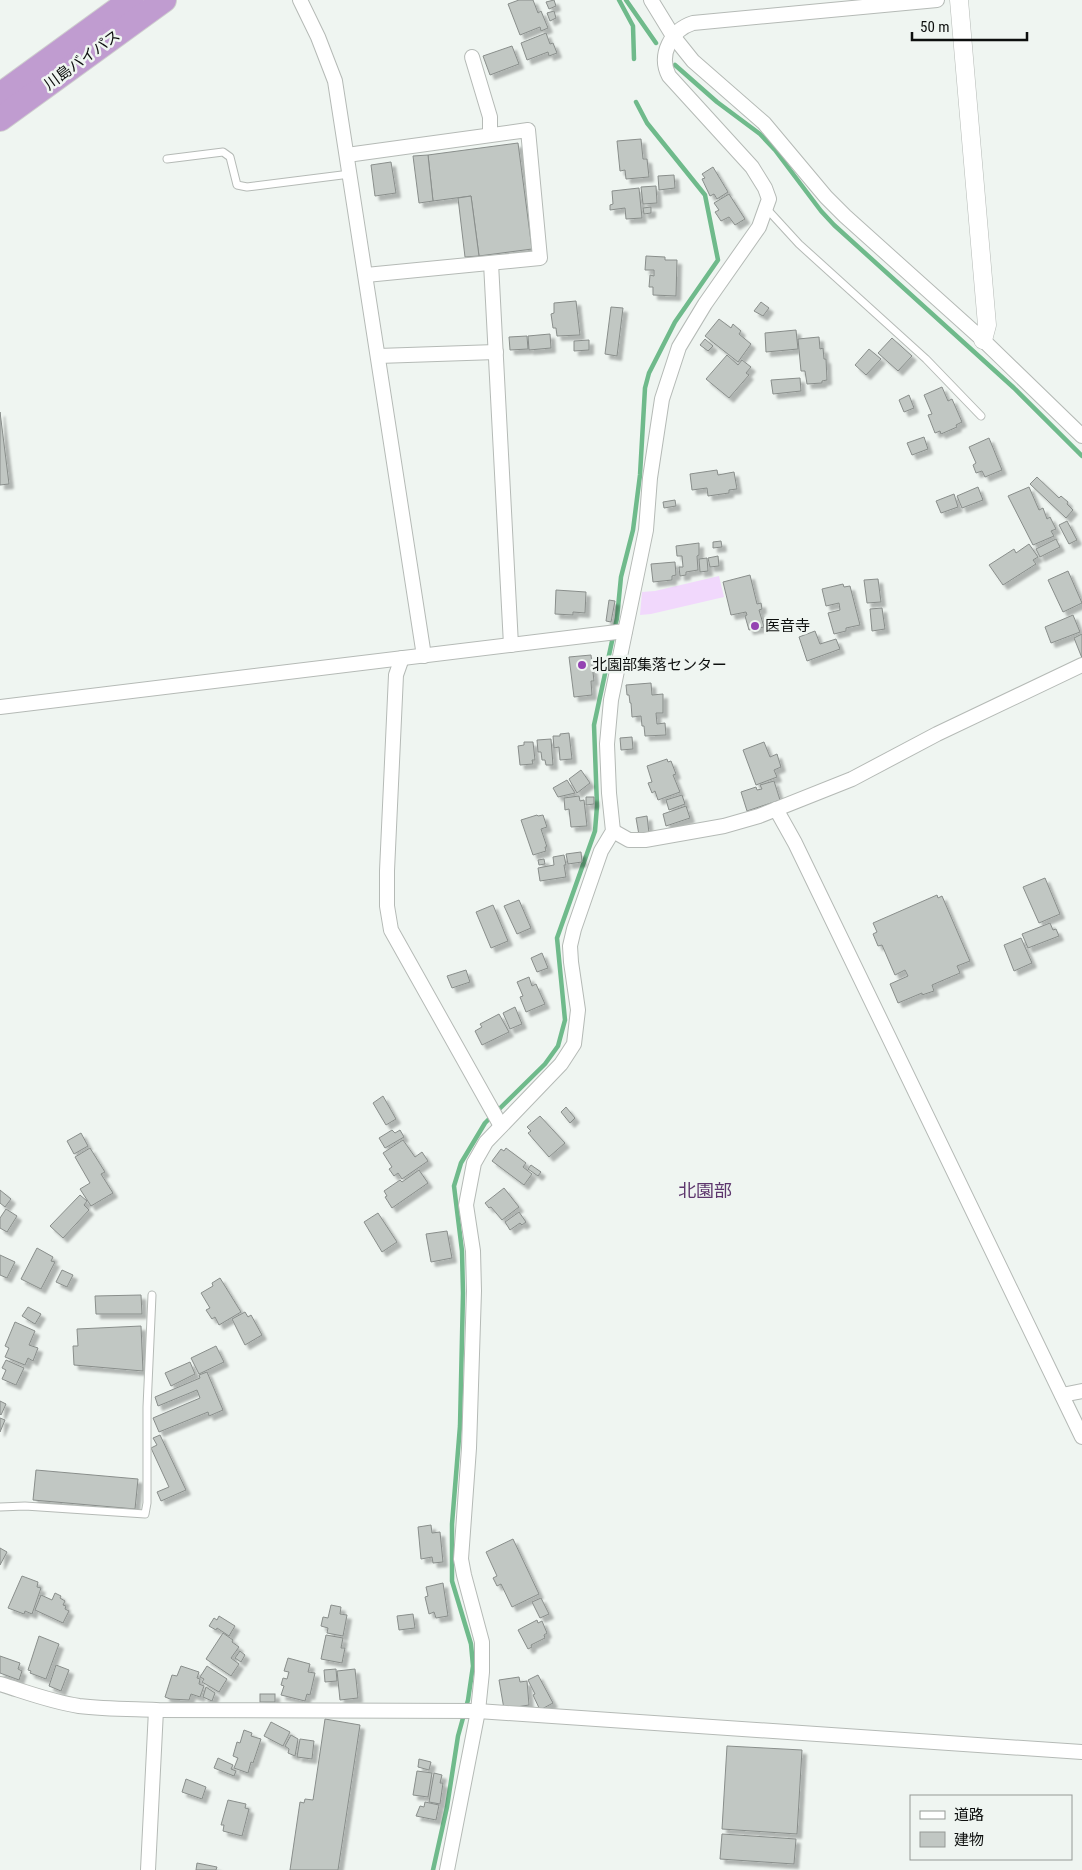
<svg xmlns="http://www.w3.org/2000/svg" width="1082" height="1870" font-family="'Roboto Condensed','Noto Sans JP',sans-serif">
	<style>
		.green { fill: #f1d8fc }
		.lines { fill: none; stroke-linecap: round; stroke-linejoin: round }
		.stream { stroke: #6fba8b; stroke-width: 4.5 }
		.building { fill: #c1c7c3; stroke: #898e8b; filter: url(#shadow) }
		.service-casing { stroke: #b5bab6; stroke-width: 9 }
		.minor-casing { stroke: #b5bab6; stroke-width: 16 }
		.tertiary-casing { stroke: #b5bab6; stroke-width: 19 }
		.trunk-casing { stroke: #cfcfcf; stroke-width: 26 }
		.service { stroke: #fff; stroke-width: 7 }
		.minor { stroke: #fff; stroke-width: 14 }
		.tertiary { stroke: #fff; stroke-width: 18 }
		.trunk { stroke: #c09cd0; stroke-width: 24 }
		.poi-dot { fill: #9443b2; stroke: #eff5f1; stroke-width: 2 }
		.labels { text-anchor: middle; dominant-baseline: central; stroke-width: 5; stroke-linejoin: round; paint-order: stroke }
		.street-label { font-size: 15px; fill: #0d0f0e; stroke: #eff5f1 }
		.poi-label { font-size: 15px; fill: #0d0f0e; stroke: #eff5f1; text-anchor: start }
		.quarter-label { font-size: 18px; fill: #5d366d; stroke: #eff5f1 }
	</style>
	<defs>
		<filter id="shadow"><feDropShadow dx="4.5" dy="4.5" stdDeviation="1" flood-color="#0004"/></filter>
	</defs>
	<rect width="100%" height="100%" fill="#eff5f1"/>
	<path class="green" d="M719 576 724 597 651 614 640 615 642 592 655 591Z"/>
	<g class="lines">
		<g class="stream">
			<path d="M619 0 633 26 634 59"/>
			<path d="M626 0 656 43"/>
			<path d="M675 65 717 102 760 134 775 150 821 211 834 225 1014 388 1082 456"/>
			<path d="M433 1870 447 1807 458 1736 468 1700 473 1666 471 1644 452 1581V1524L460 1426 463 1293 462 1251 454 1186 461 1163 485 1123 545 1064 558 1046 565 1020 557 938 595 831 597 806 594 725 617 618 621 577 633 530 640 475 645 388 649 373 675 322 718 260 705 195 647 123 636 102"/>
		</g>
	</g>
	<g class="building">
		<path d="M519 0H533L538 13 541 11 548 28 541 31 540 27 520 35 508 4Z"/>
		<path d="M554 0 556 6 549 9 546 2Z"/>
		<path d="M554 11 556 18 550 21 547 13Z"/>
		<path d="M546 33 550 44 553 43 557 53 549 56 548 52 527 60 521 43Z"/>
		<path d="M512 46 519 64 490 75 483 56Z"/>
		<path d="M641 139 643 159H647L649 177 626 179 625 170 620 171 617 141Z"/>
		<path d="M518 143 532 249 479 256 471 196 433 201 428 155Z"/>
		<path d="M428 155 433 201 419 203 413 156Z"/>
		<path d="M391 162 396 193 375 196 371 165Z"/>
		<path d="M713 167 728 192 717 199 714 194 710 196 702 179 705 178 702 174Z"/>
		<path d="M674 175 675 188 659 190 658 176Z"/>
		<path d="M656 186 657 203 643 204 641 187Z"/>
		<path d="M639 188 642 218 626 219 625 208 610 210V205L613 204 612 191Z"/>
		<path d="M729 194 745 219 735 225 729 217 721 221 715 212 719 210 714 203Z"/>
		<path d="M471 196 479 256 465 257 458 198Z"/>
		<path d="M651 207V213L644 214 643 208Z"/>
		<path d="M646 256 665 257V260H677L676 296 653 295V287H649L650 275 654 276V270H645Z"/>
		<path d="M576 301 580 335 557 336 556 328H553L551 314 554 313V303Z"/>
		<path d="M761 302 769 308 763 316 754 311Z"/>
		<path d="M611 307 623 308 617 356 605 354Z"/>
		<path d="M719 319 731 328 733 324 741 331 739 334 751 344 738 362 705 336Z"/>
		<path d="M796 330 798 349 766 352 765 333Z"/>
		<path d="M550 334 551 348 529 350 528 336Z"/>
		<path d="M527 336 528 349 510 350 509 337Z"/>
		<path d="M819 337 820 349 823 348 824 359H826L827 380 822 381V383L807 384 805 371H801L798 339Z"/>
		<path d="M892 338 912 356 898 371 878 353Z"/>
		<path d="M705 339 713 346 708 351 700 345Z"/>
		<path d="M589 340V350L574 351V341Z"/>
		<path d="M869 349 881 359 866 375 855 365Z"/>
		<path d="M727 355 738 365 742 360 751 367 746 373 749 375 729 398 706 379Z"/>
		<path d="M800 378 801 391 773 394 771 380Z"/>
		<path d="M942 387 948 401 952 399 962 422 956 425 957 427 941 434 940 431 935 433 928 415 932 414 924 395Z"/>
		<path d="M909 395 914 408 904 412 899 400Z"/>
		<path d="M0 412 9 484 0 485Z"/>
		<path d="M924 437 928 449 912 455 907 443Z"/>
		<path d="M989 438 1002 470 985 477 982 471 976 473 973 465 976 463 969 447Z"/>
		<path d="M717 470 718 475 734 472 737 489 729 490V493L708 496 707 488 692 490 690 474Z"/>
		<path d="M1037 477 1059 498 1061 496 1068 502 1067 504 1073 510 1066 518 1030 484Z"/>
		<path d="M978 487 983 500 962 508 957 496Z"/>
		<path d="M1029 487 1039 510 1043 508 1047 519 1050 517 1056 529 1051 531 1054 536 1033 545 1008 496Z"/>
		<path d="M954 494 958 507 941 513 936 501Z"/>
		<path d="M675 500 676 506 664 508 663 502Z"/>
		<path d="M1067 521 1077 540 1069 544 1059 525Z"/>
		<path d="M1056 539 1060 547 1040 557 1036 549Z"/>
		<path d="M721 541 722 547 713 548V542Z"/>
		<path d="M699 543V555L697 556 698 570 686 572V575L680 576 679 567H683L682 556H677L676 546Z"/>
		<path d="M1029 544 1038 557 1033 560 1036 564 1003 585 989 565 1014 549 1016 553Z"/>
		<path d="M718 556 719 566 710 567 708 558Z"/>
		<path d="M707 558 708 571 700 572 699 559Z"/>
		<path d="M675 562 676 575 672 576V580L653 582 651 564Z"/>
		<path d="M1068 571 1082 603 1063 612 1048 580Z"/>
		<path d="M750 575 757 604 761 603 762 609 759 610 764 627 749 630 745 616 747 615 746 612 731 615 723 582Z"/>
		<path d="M878 579 881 602 867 603 864 580Z"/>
		<path d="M843 584 844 587 850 586 860 625 846 628V631L834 634 828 613 840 610 839 603 826 606 822 589Z"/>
		<path d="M556 590 586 592 585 613 573 612V615L555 614Z"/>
		<path d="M609 600 615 601 611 622 606 621Z"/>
		<path d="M882 608 885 629 872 631 870 609Z"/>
		<path d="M1073 615 1080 632 1051 643 1045 627Z"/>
		<path d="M815 631 820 644 836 639 840 649 807 661 799 637Z"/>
		<path d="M1082 634V658L1074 638Z"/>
		<path d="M591 655 594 681H591L592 695 574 697 569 657Z"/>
		<path d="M651 683 652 695 663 694V713H656L657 724 665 723 666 735 645 736 644 726H642L641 716 632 717 631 703H630L629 695H627L626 685Z"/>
		<path d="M569 733 572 759 560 760 559 747 554 748 553 736H560V734Z"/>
		<path d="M632 737 633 749 621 750 620 738Z"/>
		<path d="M551 739 553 765H546L545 760H542L541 752H538L537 740Z"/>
		<path d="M524 742H533L535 760H532L533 764 520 765 518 746 524 745Z"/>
		<path d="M764 742 770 757 777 754 781 767 774 770 777 777 756 785 743 750Z"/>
		<path d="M667 759 668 762 671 761 676 774 673 775 680 792 658 800 655 791 652 793 648 783 652 782 647 766Z"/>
		<path d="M581 770 590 783 577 793 569 779Z"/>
		<path d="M567 780 575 793 558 797 553 788Z"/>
		<path d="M774 781 780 800 747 811 741 792 756 787 757 790 762 789 760 785Z"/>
		<path d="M682 795 685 804 669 810 666 800Z"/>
		<path d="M579 796 580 801 584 800 587 826 571 827 569 809 565 810 564 798Z"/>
		<path d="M586 797H594V804L586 805Z"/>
		<path d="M686 806 690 818 666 826 663 814Z"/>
		<path d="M537 815 538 816 543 815 547 827 541 829 547 847H545L546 851 533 855 521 820Z"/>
		<path d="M647 816 649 833 639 835 636 818Z"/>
		<path d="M581 852 582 862 568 864 566 854Z"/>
		<path d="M564 855 566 865H564L566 877 540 881 538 868 554 865 553 857Z"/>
		<path d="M544 859 545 864 539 865 538 860Z"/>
		<path d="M1045 878 1060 914 1039 923 1023 887Z"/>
		<path d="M937 895 938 898 942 896 970 961 957 966 960 973 932 985 934 991 922 995V993L898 1003 890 984 908 976 905 970 895 975 882 945 878 946 873 934 877 932 873 923Z"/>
		<path d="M519 900 531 928 517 934 504 906Z"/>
		<path d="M493 905 508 941 491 948 476 912Z"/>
		<path d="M1050 923 1053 930 1056 929 1059 936 1028 948 1022 934Z"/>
		<path d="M1021 938 1032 963 1014 971 1004 945Z"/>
		<path d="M542 953 548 968 537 972 531 958Z"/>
		<path d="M466 970 470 982 452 988 447 976Z"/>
		<path d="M529 977 532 986 536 984 545 1004 526 1012 520 997 523 996 517 982Z"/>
		<path d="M515 1007 522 1024 510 1029 503 1013Z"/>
		<path d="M499 1014 509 1032 482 1045 475 1031 482 1027 480 1024Z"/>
		<path d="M383 1096 396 1119 386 1125 373 1103Z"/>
		<path d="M566 1107 575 1118 570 1123 561 1112Z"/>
		<path d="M540 1116 565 1143 549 1157 528 1133 531 1131 527 1127Z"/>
		<path d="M392 1130 395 1133 400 1130 404 1137 385 1148 379 1138Z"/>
		<path d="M81 1133 88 1146 74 1154 67 1141Z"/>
		<path d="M403 1140 415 1157 422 1152 428 1161 402 1179 398 1173 394 1176 389 1169 392 1167 383 1153Z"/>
		<path d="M90 1148 105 1172 101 1174 113 1193 91 1206 80 1189 90 1183 75 1157Z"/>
		<path d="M506 1148 526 1163 523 1167 532 1174 524 1185 492 1161 501 1149 504 1151Z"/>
		<path d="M531 1165 541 1172 538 1176 528 1169Z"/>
		<path d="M419 1170 428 1183 392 1208 385 1197 387 1196 384 1191 400 1180 402 1182Z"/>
		<path d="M504 1188 519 1207 502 1220 491 1207 489 1208 485 1203Z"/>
		<path d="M0 1190 11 1199 5 1207 0 1203Z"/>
		<path d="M80 1195 87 1201 84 1205 89 1210 63 1238 50 1226Z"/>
		<path d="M6 1209 17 1216 7 1232 0 1228V1218Z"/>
		<path d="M519 1212 526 1222 522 1225 520 1223 510 1230 505 1222Z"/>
		<path d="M378 1213 397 1242 382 1252 364 1222Z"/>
		<path d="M447 1231 452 1258 431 1262 426 1234Z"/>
		<path d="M37 1248 53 1257 51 1261 55 1262 41 1289 21 1279Z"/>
		<path d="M0 1255 15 1262 7 1278 0 1275Z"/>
		<path d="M62 1270 73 1275 67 1287 56 1282Z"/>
		<path d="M220 1278 241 1312 219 1325 215 1317 212 1319 206 1310 210 1308 201 1293 213 1286 212 1283Z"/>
		<path d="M141 1295 142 1314H96L95 1296Z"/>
		<path d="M28 1307 41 1314 35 1324 22 1316Z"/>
		<path d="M245 1312 248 1317 251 1315 262 1335 245 1345 232 1319Z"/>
		<path d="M15 1322 35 1331 29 1345 38 1348 33 1361 28 1358 25 1365 5 1357 9 1348 5 1346Z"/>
		<path d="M141 1326 143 1371 74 1365 73 1346H78L77 1329Z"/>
		<path d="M216 1346 224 1362 199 1374 191 1358Z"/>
		<path d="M6 1360 24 1368 16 1385 2 1379 6 1370 2 1368Z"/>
		<path d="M190 1362 195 1374 171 1386 165 1373Z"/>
		<path d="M207 1372 223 1410 209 1416 208 1412 159 1432 153 1418 200 1398 197 1390 158 1406 155 1397 200 1378 199 1375Z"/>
		<path d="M0 1401 6 1404 1 1415 0 1414Z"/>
		<path d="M0 1418 5 1420 0 1432Z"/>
		<path d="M160 1435 186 1490 161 1501 157 1492 169 1487 151 1448 157 1445 153 1438Z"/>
		<path d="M36 1470 138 1479 135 1509 33 1500Z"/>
		<path d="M431 1525 432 1533 440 1532 443 1562 433 1563 432 1557 421 1559 418 1527Z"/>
		<path d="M513 1539 539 1594 512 1607 501 1584 497 1586 493 1578 497 1576 486 1552Z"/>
		<path d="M0 1548 7 1552 0 1565Z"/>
		<path d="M22 1576 38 1582 37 1587 41 1588 32 1614 25 1611 24 1614 8 1608Z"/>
		<path d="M443 1583 448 1616 436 1618 434 1612 429 1614 425 1597 428 1596 426 1587Z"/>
		<path d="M55 1593 61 1596 60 1598 65 1601 63 1605 66 1606 65 1609 69 1611 63 1623 35 1610 41 1595 52 1600Z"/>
		<path d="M541 1598 549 1614 540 1618 532 1602Z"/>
		<path d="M331 1605 341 1607 340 1614 347 1615 343 1636 327 1633 328 1628 321 1626 323 1617 328 1618Z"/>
		<path d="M413 1614 415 1628 399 1630 397 1616Z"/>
		<path d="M219 1616 235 1626 229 1636 217 1628 216 1630 209 1626 214 1618 217 1620Z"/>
		<path d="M537 1620 538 1623 542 1621 547 1633 544 1635 545 1638 531 1645 532 1647 528 1649 518 1630Z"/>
		<path d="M223 1633 233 1640 232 1642 239 1647 231 1658 239 1664 231 1676 206 1659Z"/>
		<path d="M326 1635 343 1638 341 1648H345L342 1663 321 1659Z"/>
		<path d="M39 1636 59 1644 46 1679 30 1673 31 1671 28 1670Z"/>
		<path d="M240 1651 245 1655 241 1662 235 1658Z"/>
		<path d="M0 1656 20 1663 18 1669 22 1671 19 1680 0 1673Z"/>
		<path d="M288 1658 310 1664 308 1672 315 1673 310 1695 307 1694 305 1701 281 1695 284 1686 281 1685 283 1678 287 1679 289 1672 284 1671Z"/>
		<path d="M56 1665 69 1670 61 1691 49 1686Z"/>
		<path d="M181 1666 199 1672 197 1678 200 1679 199 1684 204 1686 200 1697 191 1694 189 1700 170 1699 165 1697 172 1675 177 1676Z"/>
		<path d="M207 1666 227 1679 219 1692 202 1682 204 1679 200 1677Z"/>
		<path d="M336 1669 337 1681 325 1682 324 1670Z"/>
		<path d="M355 1669 358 1698 340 1700 337 1671Z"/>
		<path d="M538 1675 553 1703 540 1710 533 1695 535 1694 528 1680Z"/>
		<path d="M519 1677 520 1682 527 1681 529 1705 504 1709 499 1680Z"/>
		<path d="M206 1687 215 1693 212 1701 203 1697Z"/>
		<rect x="260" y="1694" width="15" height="8"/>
		<path d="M325 1719 360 1725 338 1870H290L300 1802 304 1803 305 1799 313 1800Z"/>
		<path d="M271 1722 290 1732 283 1746 264 1736Z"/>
		<path d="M244 1730 252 1733 251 1736 261 1739 253 1763 251 1762 248 1773 234 1768 238 1758 233 1756 237 1742 240 1743Z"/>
		<path d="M291 1735 298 1739 295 1756 288 1753 289 1749 285 1746Z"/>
		<path d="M300 1739 314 1741 312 1759 297 1757Z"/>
		<path d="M727 1746 802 1750 797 1834 722 1829Z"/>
		<path d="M218 1758 233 1765 231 1769 236 1771 234 1776 214 1768Z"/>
		<path d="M419 1759 431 1762 429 1770 418 1767Z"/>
		<path d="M417 1771 432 1773 428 1797 413 1795Z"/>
		<path d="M434 1773 442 1775 440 1783H443L440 1804 429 1802Z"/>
		<path d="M186 1779 206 1787 202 1799 182 1792Z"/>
		<path d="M228 1800 246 1804 245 1808 249 1809 242 1836 223 1831 224 1825H221Z"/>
		<path d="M425 1802 439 1805 436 1820 416 1816 420 1806 424 1807Z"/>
		<path d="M722 1834 796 1839 794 1864 720 1859Z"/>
		<path d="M197 1863 217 1867 216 1870H196Z"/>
	</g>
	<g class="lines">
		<defs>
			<g id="service">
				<path d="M167 159 223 152 230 157 237 185 247 187 350 174"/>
				<path d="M766 208 799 244 926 359 981 416"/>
				<path d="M0 1507 25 1506 145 1514 147 1503V1407L152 1295"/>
			</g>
			<g id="minor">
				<path d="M300 0 318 37 335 81 424 656"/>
				<path d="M651 0 673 36 693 61 764 123 826 197 845 216 983 340 1082 436"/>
				<path d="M472 57 490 117V134"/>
				<path d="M347 155 528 130 540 258 366 275"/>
				<path d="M491 263 511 645"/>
				<path d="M378 356 496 352"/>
				<path d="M402 658 396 675 387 871V906L391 930 501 1126"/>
				<path d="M0 707 625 631"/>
				<path d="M776 809 795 843 1082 1437"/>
				<path d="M613 831 629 840H645L724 826 759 816 852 779 937 734 1082 665"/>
				<path d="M1062 1395 1082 1391"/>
				<path d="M0 1684C26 1692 52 1702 79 1706 104 1709 131 1709 156 1710L478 1711 1082 1752"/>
				<path d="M148 1870 156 1710"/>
				<path d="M447 1870 478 1711 482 1672V1642L464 1575 461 1559 469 1448 474 1291 473 1251 466 1205 474 1163 486 1142 561 1064 574 1044 578 1010 571 962 570 946 574 929 601 851 613 831 609 793 607 744 611 700 646 530 650 478 662 399 679 347 705 304 759 227 769 199 765 188 752 167 669 76C658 55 671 30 693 23L937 0"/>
			</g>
			<path id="tertiary" d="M959 0 987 325 983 340"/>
			<g id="trunk">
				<path d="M0 95 131 0"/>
				<path d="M0 119 164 0"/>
			</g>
		</defs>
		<use href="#service" class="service-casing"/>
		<use href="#minor" class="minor-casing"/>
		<use href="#tertiary" class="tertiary-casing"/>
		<use href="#trunk" class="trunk-casing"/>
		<use href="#service" class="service"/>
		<use href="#minor" class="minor"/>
		<use href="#tertiary" class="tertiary"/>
		<use href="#trunk" class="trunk"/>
	</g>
	<g class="poi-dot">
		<circle cx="755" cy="626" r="5"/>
		<circle cx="582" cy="665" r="5"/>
	</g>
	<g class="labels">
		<g class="street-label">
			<text transform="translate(82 60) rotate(-36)">川島バイパス</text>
		</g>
		<g class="poi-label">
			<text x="765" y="626">医音寺</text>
			<text x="592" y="665">北園部集落センター</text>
		</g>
		<g class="quarter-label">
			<text x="705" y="1190">北園部</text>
		</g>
	</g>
	<rect x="910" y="1795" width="162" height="65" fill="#eff5f1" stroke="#959996"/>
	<rect x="920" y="1811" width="25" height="8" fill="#ffffff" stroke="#959996"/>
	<text x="954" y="1820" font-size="15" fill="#0d0f0e">道路</text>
	<rect x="920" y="1832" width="25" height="15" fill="#c1c7c3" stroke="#959996"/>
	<text x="954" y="1845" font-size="15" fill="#0d0f0e">建物</text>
	<path d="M912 32v8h115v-8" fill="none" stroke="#0d0f0e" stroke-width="2.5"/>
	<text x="920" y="32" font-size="15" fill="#0d0f0e" stroke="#eff5f1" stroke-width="4" paint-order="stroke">50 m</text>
</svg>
